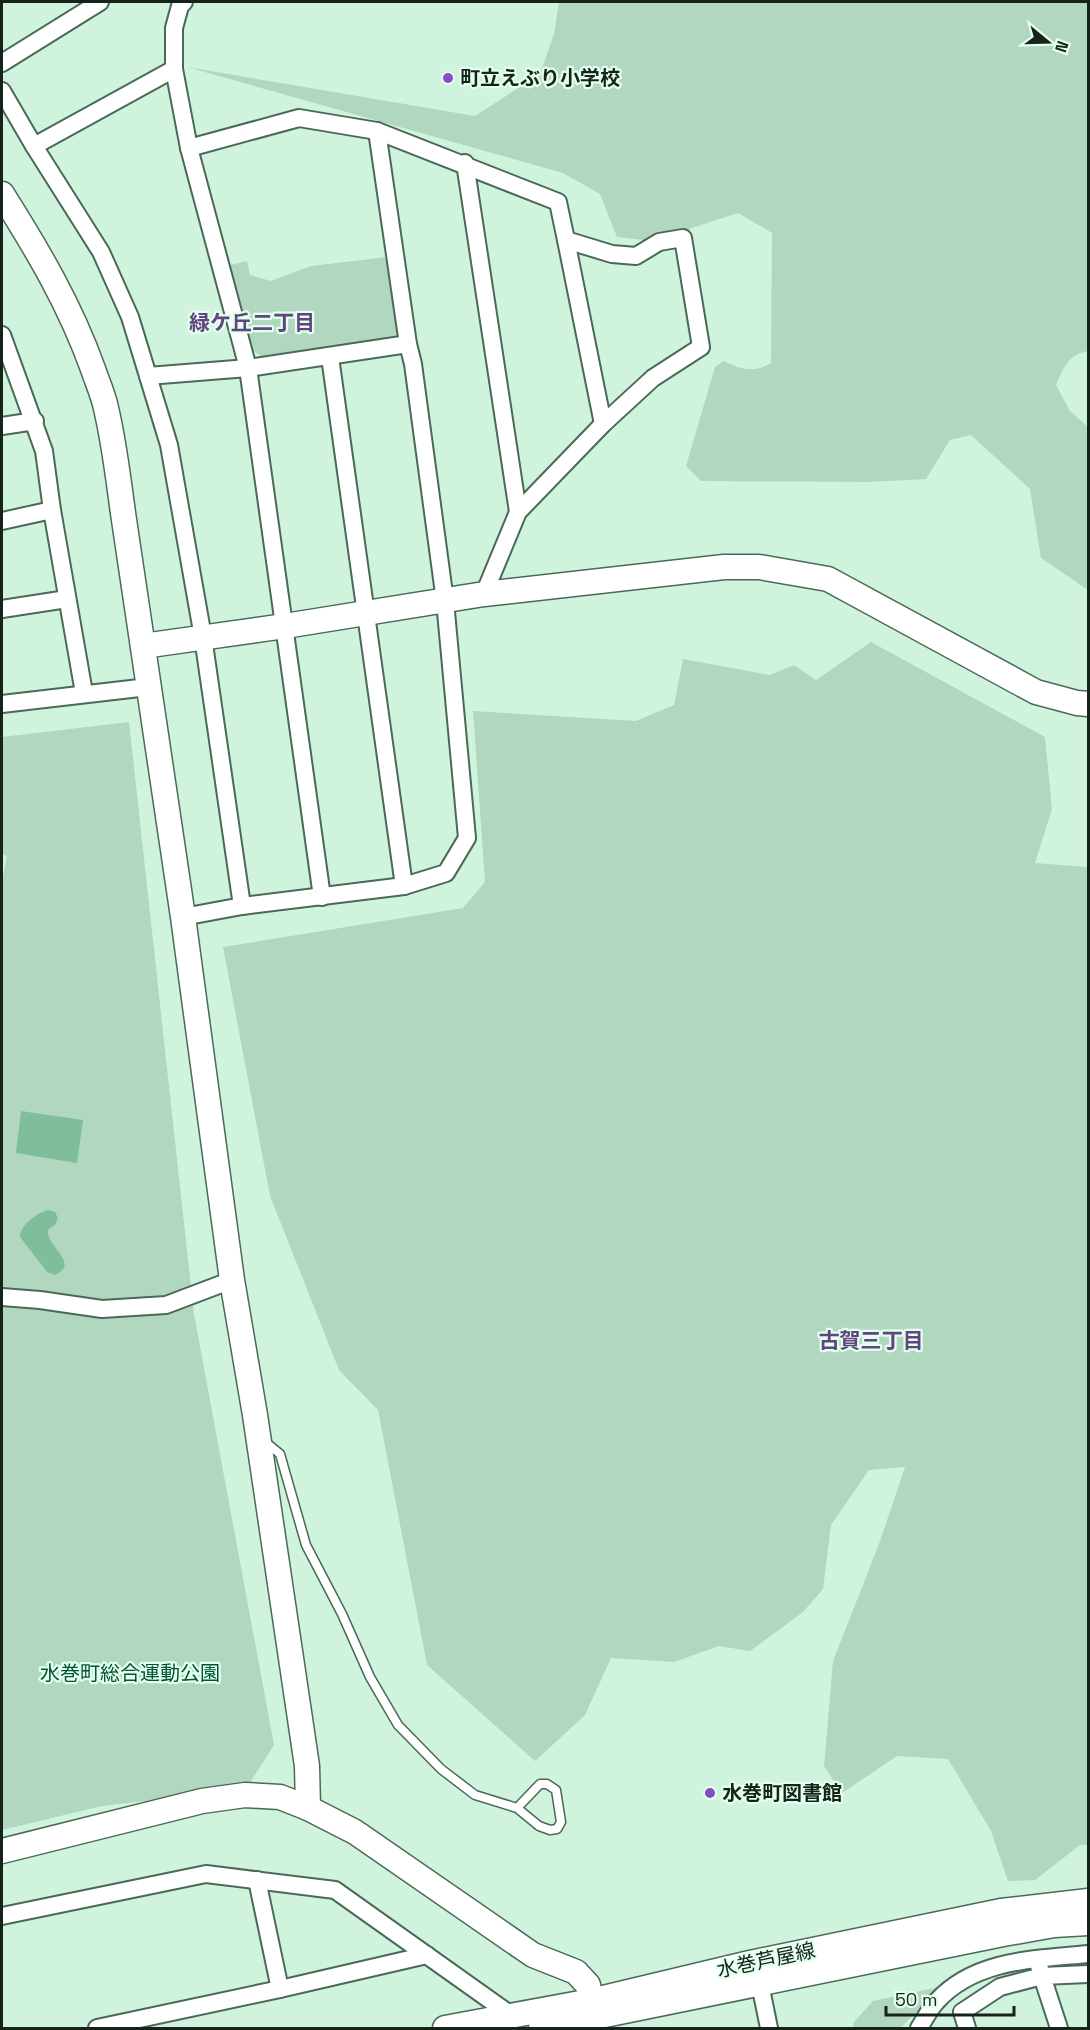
<svg xmlns="http://www.w3.org/2000/svg" width="1090" height="2030" font-family="'Space Grotesk','Noto Sans JP',sans-serif">
	<style>
		.green { fill: #b1d7c0 }
		.water { fill: #80bd9a }
		.lines { fill: none; stroke-linecap: round; stroke-linejoin: round }
		.lane-casing { stroke: #4a6957; stroke-width: 11 }
		.street-casing { stroke: #4a6957; stroke-width: 20 }
		.secondary-casing { stroke: #4a6957; stroke-width: 27 }
		.lane { stroke: #fff; stroke-width: 8 }
		.street { stroke: #fff; stroke-width: 16 }
		.secondary { stroke: #fff; stroke-width: 24 }
		.poi-dot { fill: #884bc1; stroke: #e3ffee; stroke-width: 2 }
		.labels { text-anchor: middle; dominant-baseline: central; stroke-width: 4.5; stroke-linejoin: round; paint-order: stroke }
		.poi-label { font-size: 20px; font-weight: bold; fill: #16231b; stroke: #e3ffee; text-anchor: start }
		.park-label { font-size: 20px; fill: #025333; stroke: #e3ffee }
		.street-label { font-size: 20px; fill: #16231b; stroke: #e3ffee }
		.neighbourhood-label { font-size: 21px; font-weight: bold; fill: #614581; stroke: #e3ffee }
	</style>
	<rect width="100%" height="100%" fill="#d0f3de"/>
	<g class="green">
		<path d="M559 2H1088V351C1069 354 1063 368 1056 385L1070 411 1088 427V590L1041 558 1030 489 971 435 950 440 926 479 869 482 701 481 686 466 715 367 724 361C741 370 755 373 771 363L772 233 738 213 652 241 617 237 600 194 563 173 187 67 475 116 540 74 554 34Z"/>
		<path d="M387 257 400 331 395 338 263 357 250 349 230 265 247 261 250 275 271 281 311 266Z"/>
		<path d="M871 642 1045 737 1052 809 1035 863 1088 867V1845H1080L1035 1880 1008 1881 991 1831 948 1759 897 1756 842 1793 824 1766 833 1661 879 1544 905 1467 869 1470 831 1525 823 1589 803 1612 750 1651 719 1646 674 1662 611 1658 585 1715 535 1761 427 1665 378 1410 339 1370 270 1196 223 947 463 908 485 882 473 711 636 721 674 705 683 659 770 675 794 665 816 680Z"/>
		<path d="M129 722 194 1314 274 1745 246 1789 102 1806 2 1830V881L7 856 2 854V737Z"/>
		<path d="M944 1986 900 2028H853L854 2022 873 2001Z"/>
	</g>
	<g class="water">
		<path d="M21 1111 83 1120 77 1163 16 1153Z"/>
		<path d="M48 1210 55 1212 58 1218 55 1225 48 1230C46 1247 81 1263 55 1275L47 1272 20 1237C20 1225 37 1213 48 1210Z"/>
	</g>
	<g class="lines">
		<defs>
			<path id="lane" d="M263 1440 280 1454 306 1545 342 1614 370 1677 398 1725 441 1769 475 1795 517 1808 539 1826 550 1830 557 1829 561 1822 556 1790 547 1784H540L517 1808"/>
			<g id="street">
				<path d="M184 2 180 6 174 28V69L189 148 248 368 322 897"/>
				<path d="M2 63 100 2"/>
				<path d="M174 69 34 146 101 252 130 317 169 445 203 637 242 906"/>
				<path d="M2 91 34 146"/>
				<path d="M189 148 299 118 377 131 558 202 566 240 612 254 636 256 659 242 683 238 701 347 653 378 603 424 518 512 484 594"/>
				<path d="M465 163 518 512"/>
				<path d="M566 240 603 424"/>
				<path d="M2 335 44 451 52 510 84 693"/>
				<path d="M330 357 404 886"/>
				<path d="M148 376 248 368 408 344"/>
				<path d="M2 426 35 421"/>
				<path d="M2 521 52 510"/>
				<path d="M2 609 67 599"/>
				<path d="M2 704 148 687"/>
				<path d="M183 917 242 906 404 886 446 873 467 838 445 601 413 364 408 344 377 131"/>
				<path d="M2 1297 40 1300 102 1309 166 1305 232 1280"/>
				<path d="M257 1880 280 1989"/>
				<path d="M2 1916 206 1874 335 1890 511 2015"/>
				<path d="M760 1984 769 2028"/>
				<path d="M97 2028 280 1989 427 1955"/>
				<path d="M919 2028C925 2019 930 2008 937 2001 975 1959 1037 1959 1088 1954"/>
				<path d="M967 2028 962 2012 1000 1987 1042 1976 1037 1959"/>
				<path d="M1059 2028 1042 1976 1088 1974"/>
			</g>
			<g id="secondary">
				<path d="M2 194C38 251 70 305 93 369 97 381 102 392 105 404 114 440 118 477 123 513L183 917 232 1280 255 1415 307 1766 308 1808"/>
				<path d="M143 646 285 626 484 594 724 567H759L828 579 1036 692 1077 703 1088 704"/>
				<path d="M2 1851 202 1801 245 1795 280 1797 308 1808 355 1832 533 1955 576 1972 588 1985 591 2001 585 2019"/>
				<path d="M445 2028 591 2001 750 1963 1001 1911 1088 1901"/>
				<path d="M541 2028 1003 1934 1054 1925 1088 1923"/>
			</g>
		</defs>
		<use href="#lane" class="lane-casing"/>
		<use href="#street" class="street-casing"/>
		<use href="#secondary" class="secondary-casing"/>
		<use href="#lane" class="lane"/>
		<use href="#street" class="street"/>
		<use href="#secondary" class="secondary"/>
	</g>
	<g class="poi-dot">
		<circle cx="448" cy="78" r="6"/>
		<circle cx="710" cy="1793" r="6"/>
	</g>
	<g class="labels">
		<g class="poi-label">
			<text x="460" y="78">町立えぶり小学校</text>
			<text x="722" y="1793">水巻町図書館</text>
		</g>
		<g class="park-label">
			<text x="130" y="1673">水巻町総合運動公園</text>
		</g>
		<g class="street-label">
			<text transform="translate(766 1960) rotate(-12)">水巻芦屋線</text>
		</g>
		<g class="neighbourhood-label">
			<text x="252" y="322">緑ケ丘二丁目</text>
			<text x="871" y="1340">古賀三丁目</text>
		</g>
	</g>
	<rect width="1090" height="2030" fill="none" stroke="#16231b" stroke-width="6"/>
	<g transform="translate(1048 42) rotate(109)" stroke="#e3ffee" stroke-width="4.5" paint-order="stroke">
	<path d="M0-4.5L10 22L0 15L-10 22Z" fill="#16231b"/>
	<text y="-9" font-size="16" font-weight="bold" text-anchor="middle" fill="#16231b">N</text>
	</g>
	<path d="M886 2006v9h128v-9" fill="none" stroke="#16231b" stroke-width="3"/>
	<text x="895" y="2006" font-size="18" fill="#16231b" stroke="#e3ffee" stroke-width="4.5" paint-order="stroke">50 m</text>
</svg>
